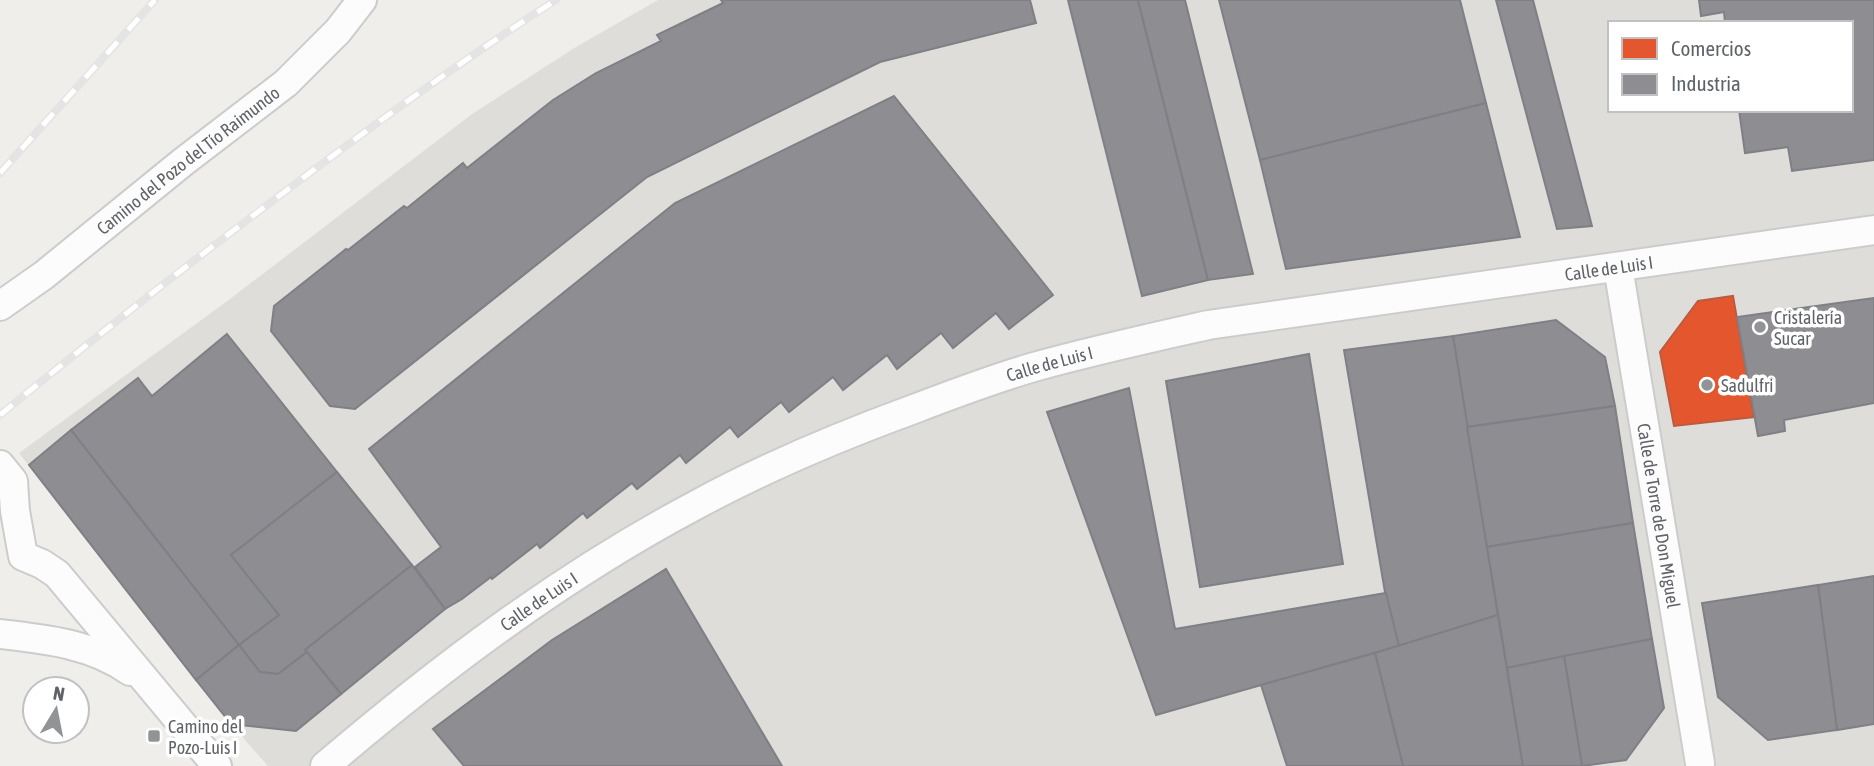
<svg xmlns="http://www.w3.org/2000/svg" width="1874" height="766" font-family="'Asap Condensed',sans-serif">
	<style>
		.industrial { fill: #dfddda; fill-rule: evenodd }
		.shops { fill: #e4572e; stroke: #bc5b3f; stroke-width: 2 }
		.industry { fill: #8d8d92; stroke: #7f8085; stroke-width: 2 }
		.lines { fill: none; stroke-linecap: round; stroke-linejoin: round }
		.minor-casing { stroke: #cbcccc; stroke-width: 32 }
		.minor { stroke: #fdfcfc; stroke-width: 28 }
		.rail-casing { stroke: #e4e4e4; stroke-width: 8 }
		.rail { stroke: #fff; stroke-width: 5; stroke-dasharray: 16; stroke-linecap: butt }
		.poi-dot { fill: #919496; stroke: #fff; stroke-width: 2.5 }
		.labels { text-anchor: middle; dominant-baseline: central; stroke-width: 7; stroke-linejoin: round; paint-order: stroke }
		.street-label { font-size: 18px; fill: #5f6368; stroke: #fff }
		.poi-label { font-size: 18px; fill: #5f6368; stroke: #fff; text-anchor: start }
	</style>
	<rect width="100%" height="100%" fill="#efeeea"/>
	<path class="industrial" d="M658 0H1874V766H268L231 724 19 453 230 299 472 114 576 47ZM1610 23H1851V110H1610Z"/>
	<path class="shops" d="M1733 296 1754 417 1674 426 1660 352 1698 301Z"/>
	<g class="industry">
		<path d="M721 0H1030L1036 23 880 62 647 177 355 409 330 406 271 331 274 306 346 249 348 250 404 206 407 208 463 163 467 168 553 100 596 73 661 41 657 35 723 3Z"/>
		<path d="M1068 0H1138L1208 280 1142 296Z"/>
		<path d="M1138 0H1185L1253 274 1208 280Z"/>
		<path d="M1219 0H1460L1486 103 1260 160Z"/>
		<path d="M1496 0H1533L1592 226 1557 229Z"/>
		<path d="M1699 0H1874V160L1792 171 1788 147 1745 153 1739 110H1851V23H1725L1724 12 1701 16Z"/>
		<path d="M894 96 1053 295 1009 329 996 313 953 348 941 333 897 369 887 355 843 390 833 377 789 412 781 402 738 437 730 427 686 463 680 455 637 489 632 483 587 518 583 513 540 548 537 544 492 579 491 577 462 599 445 609 415 567 441 547 369 449 675 203Z"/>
		<path d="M1486 103 1520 237 1286 269 1260 160Z"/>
		<path d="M1874 298V403L1784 420 1785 431 1758 436 1737 317Z"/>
		<path d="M1556 320 1605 357 1615 406 1467 427 1453 336Z"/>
		<path d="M227 334 337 472 231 555 279 615 239 645 71 430 138 378 152 396Z"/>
		<path d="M1453 336 1498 615 1399 646 1387 604 1344 350Z"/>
		<path d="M1309 354 1343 564 1200 587 1166 381Z"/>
		<path d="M1129 388 1175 629 1386 593 1399 646 1156 715 1047 412Z"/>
		<path d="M1615 406 1633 523 1487 547 1467 427Z"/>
		<path d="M71 430 239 645 196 680 29 465Z"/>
		<path d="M337 472 412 565 305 650 307 652 278 674 260 672 239 645 279 615 231 555Z"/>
		<path d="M1633 523 1652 639 1507 668 1487 547Z"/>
		<path d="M412 565 445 609 341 694 305 650Z"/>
		<path d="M666 569 782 766H464L433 729 552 640Z"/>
		<path d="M1874 576V724L1837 730 1818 585Z"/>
		<path d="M1818 585 1837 730 1768 740 1718 697 1702 603Z"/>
		<path d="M1498 615 1523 766H1403L1375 653Z"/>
		<path d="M1652 639 1664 708 1626 760 1582 766 1564 656Z"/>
		<path d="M239 645 260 672 278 674 307 652 341 694 296 731 231 724 196 680Z"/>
		<path d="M1375 653 1403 766H1287L1261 685Z"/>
		<path d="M1564 656 1582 766H1523L1507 668Z"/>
	</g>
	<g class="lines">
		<defs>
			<g id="minor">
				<path id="s1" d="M1618 267 1700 763"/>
				<path id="s2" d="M0 306 44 275 183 162 286 83 338 31 362 0"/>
				<path d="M0 465 13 481 15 511 23 556 42 564 57 574 217 766"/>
				<path d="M0 634C45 639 92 644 130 671"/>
				<path id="s3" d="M325 766C440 668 562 576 696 505 766 467 840 436 914 409 953 394 993 379 1034 367 1091 351 1150 338 1208 325L1874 230"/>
			</g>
		</defs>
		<use href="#minor" class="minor-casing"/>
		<use href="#minor" class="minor"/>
		<defs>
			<g id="rail">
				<path d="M0 173 155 0"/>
				<path d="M0 415C82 348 165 282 250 218 350 142 450 68 556 0"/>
			</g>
		</defs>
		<use href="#rail" class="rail-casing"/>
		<use href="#rail" class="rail"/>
	</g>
	<g class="poi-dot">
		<circle cx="1760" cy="327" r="7"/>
		<circle cx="1707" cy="385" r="7"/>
		<rect x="147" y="729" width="14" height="14" rx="3.5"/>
	</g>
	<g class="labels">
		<g class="street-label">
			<text stroke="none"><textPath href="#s2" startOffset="238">Camino del Pozo del Tío Raimundo</textPath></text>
			<text stroke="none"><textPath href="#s3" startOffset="1404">Calle de Luis I</textPath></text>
			<text stroke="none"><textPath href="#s3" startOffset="836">Calle de Luis I</textPath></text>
			<text stroke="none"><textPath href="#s1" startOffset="252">Calle de Torre de Don Miguel</textPath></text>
			<text stroke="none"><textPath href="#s3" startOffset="270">Calle de Luis I</textPath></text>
		</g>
		<g class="poi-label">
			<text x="1774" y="317">Cristalería<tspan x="1774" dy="21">Sucar</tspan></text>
			<text x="1721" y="385">Sadulfri</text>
			<text x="168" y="726">Camino del<tspan x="168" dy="21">Pozo-Luis I</tspan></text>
		</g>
	</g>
	<rect x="1608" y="21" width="245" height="91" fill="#ffffff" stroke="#bfc1c3" stroke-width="2"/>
	<rect x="1622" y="38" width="35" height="21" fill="#e4572e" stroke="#bfc1c3" stroke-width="2"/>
	<text x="1671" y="56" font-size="21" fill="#5f6368">Comercios</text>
	<rect x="1622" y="74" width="35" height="21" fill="#8d8d92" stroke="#bfc1c3" stroke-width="2"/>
	<text x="1671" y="91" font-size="21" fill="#5f6368">Industria</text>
	<g transform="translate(56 710) rotate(10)"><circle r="33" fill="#ffffff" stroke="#bfc1c3" stroke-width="2"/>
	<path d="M0-5L12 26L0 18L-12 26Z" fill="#919496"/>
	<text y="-10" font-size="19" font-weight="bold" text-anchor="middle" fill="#5f6368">N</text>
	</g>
</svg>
